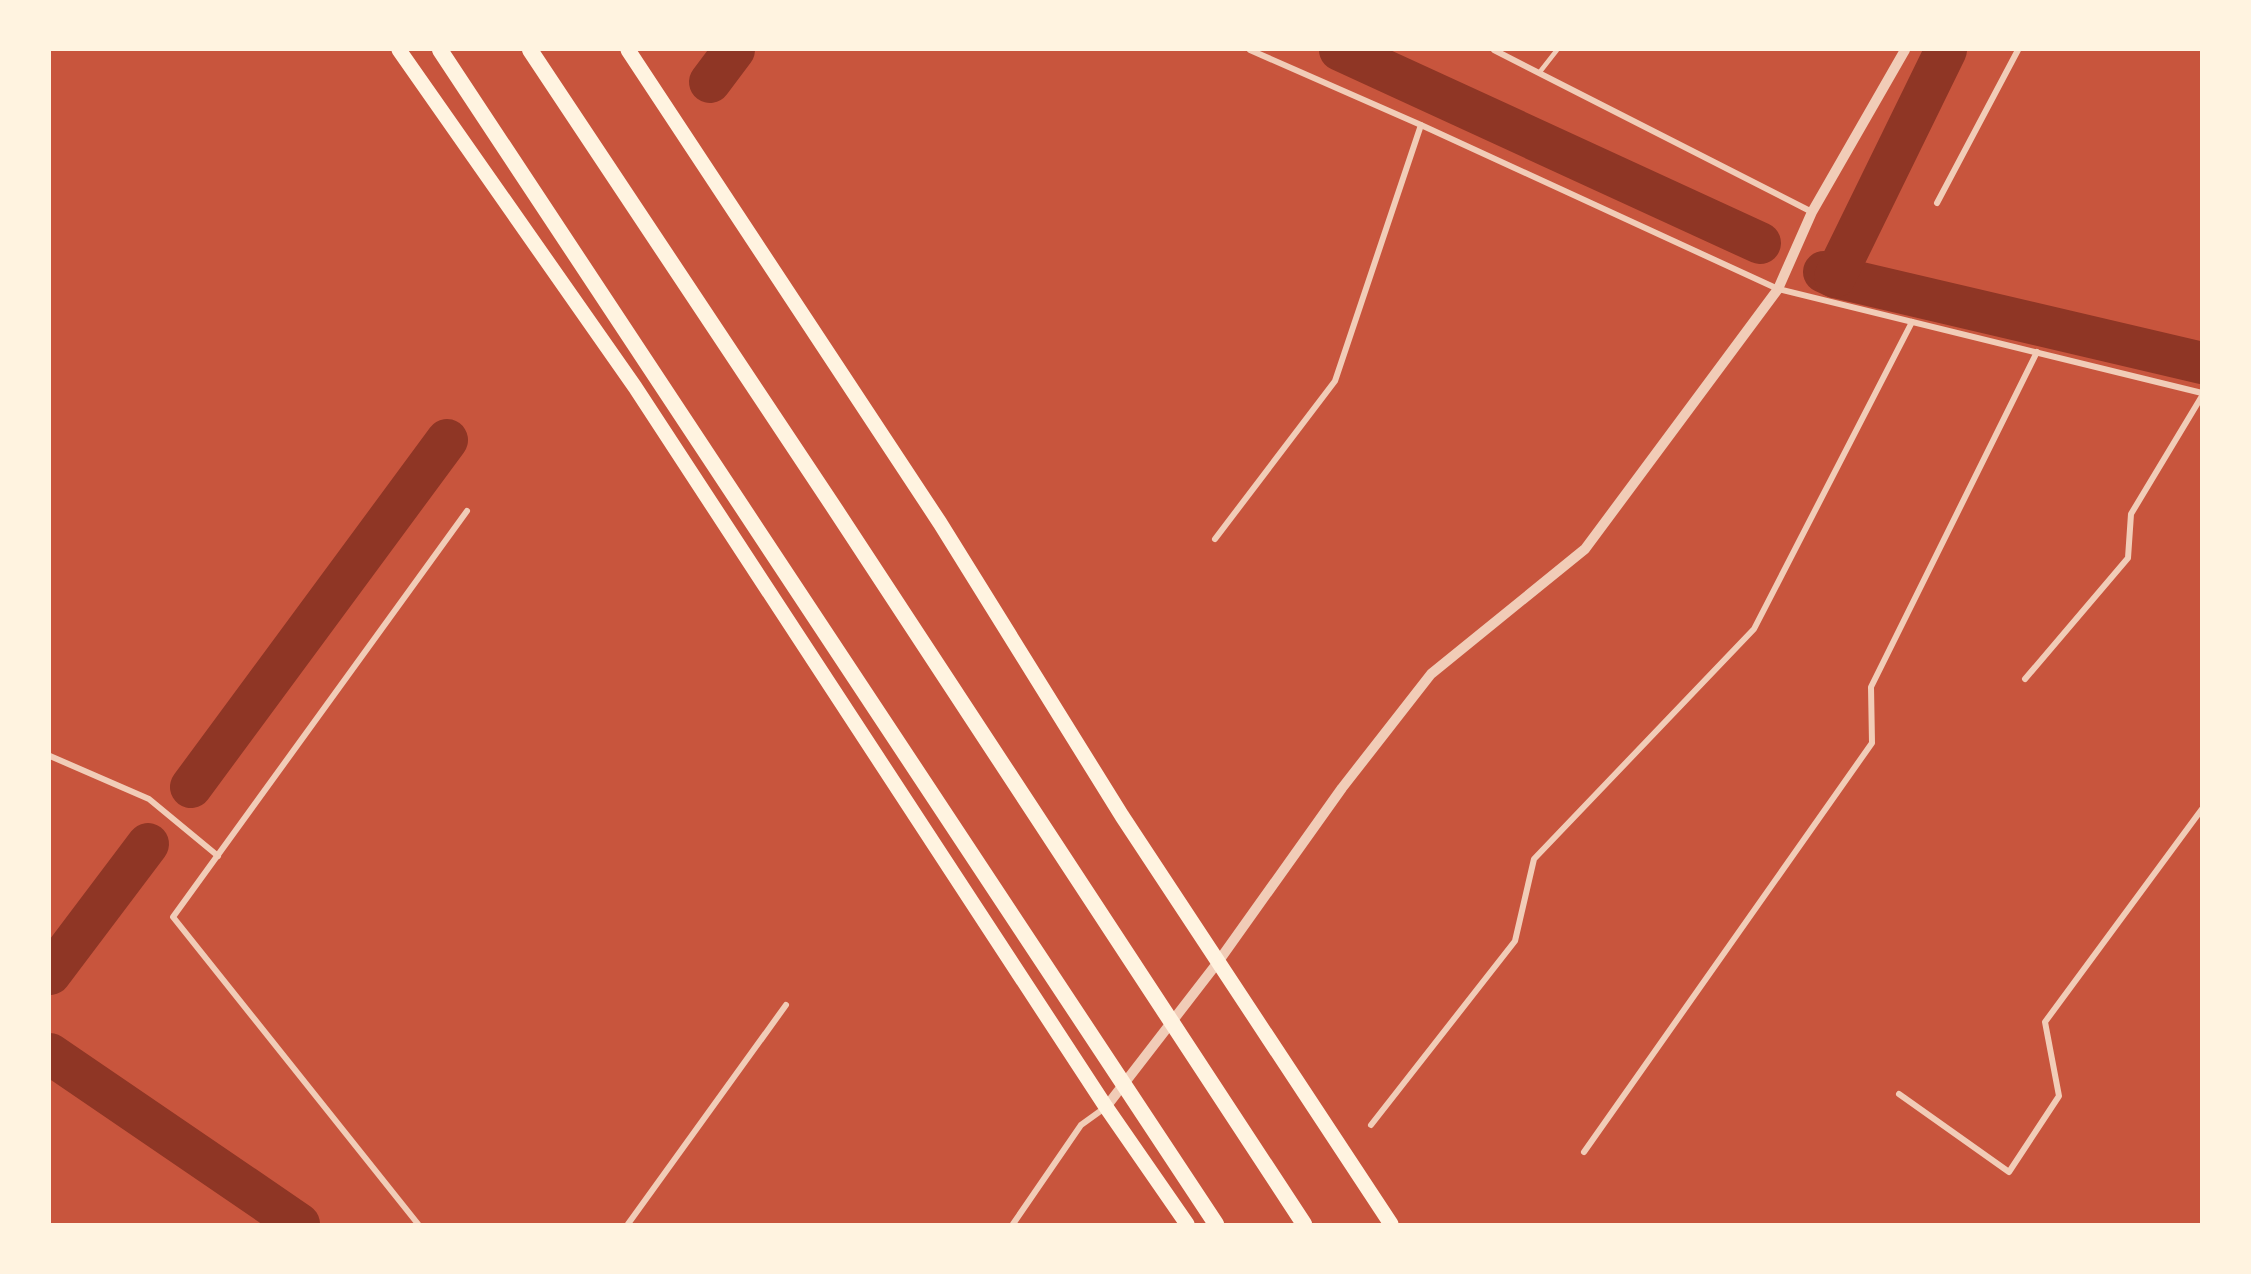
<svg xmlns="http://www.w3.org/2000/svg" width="2251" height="1274" font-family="'Open Sans',sans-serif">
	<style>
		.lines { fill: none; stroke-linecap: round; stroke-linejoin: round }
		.canal { stroke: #8f3625; stroke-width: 42 }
		.service { stroke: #f1ccb7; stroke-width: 4.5 }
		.minor { stroke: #f1ccb7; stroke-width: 6 }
		.tertiary { stroke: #f1ccb7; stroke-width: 10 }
		.primary { stroke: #fff3e0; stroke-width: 15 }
		.trunk { stroke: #fff3e0; stroke-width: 16 }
	</style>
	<rect width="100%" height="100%" fill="#c8553d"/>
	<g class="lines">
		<g class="canal">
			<path d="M1340 50 1760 243"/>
			<path d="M710 82 734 50"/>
			<path d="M1824 272 1835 277 2202 363"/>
			<path d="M1835 277 1946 50"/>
			<path d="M191 787 447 440"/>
			<path d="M50 974 148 844"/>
			<path d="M50 1054 299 1224"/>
		</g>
		<path class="service" d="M1539 73 1557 50"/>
		<g class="minor">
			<path d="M1250 50 1421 125 1778 289 2202 393"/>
			<path d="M1494 50 1812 212"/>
			<path d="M1937 203 2018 50"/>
			<path d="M1215 539 1335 381 1421 125"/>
			<path d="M2025 679 2128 558 2131 514 2202 396"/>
			<path d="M50 756 149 799 218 856"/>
			<path d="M1899 1094 2009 1172 2059 1096 2045 1022 2202 809"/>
			<path d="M1371 1125 1515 941 1534 859 1754 629 1912 322"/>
			<path d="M1584 1152 1872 743 1871 687 2037 352"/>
			<path d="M418 1224 173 917 467 511"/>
			<path d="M628 1224 786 1005"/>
			<path d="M1013 1224 1081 1125 1106 1107"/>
		</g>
		<path class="tertiary" d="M1106 1107 1218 962 1342 788 1431 674 1585 549 1778 289 1812 212 1905 50"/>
		<g class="primary">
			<path d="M399 50 635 387 1106 1107 1187 1224"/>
			<path d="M628 50 940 523 1122 816 1391 1224"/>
		</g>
		<g class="trunk">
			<path d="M440 50 1216 1224"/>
			<path d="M530 50 837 512 1304 1224"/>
		</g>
	</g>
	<rect width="2251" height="1274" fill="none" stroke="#fff3e0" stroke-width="102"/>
</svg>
